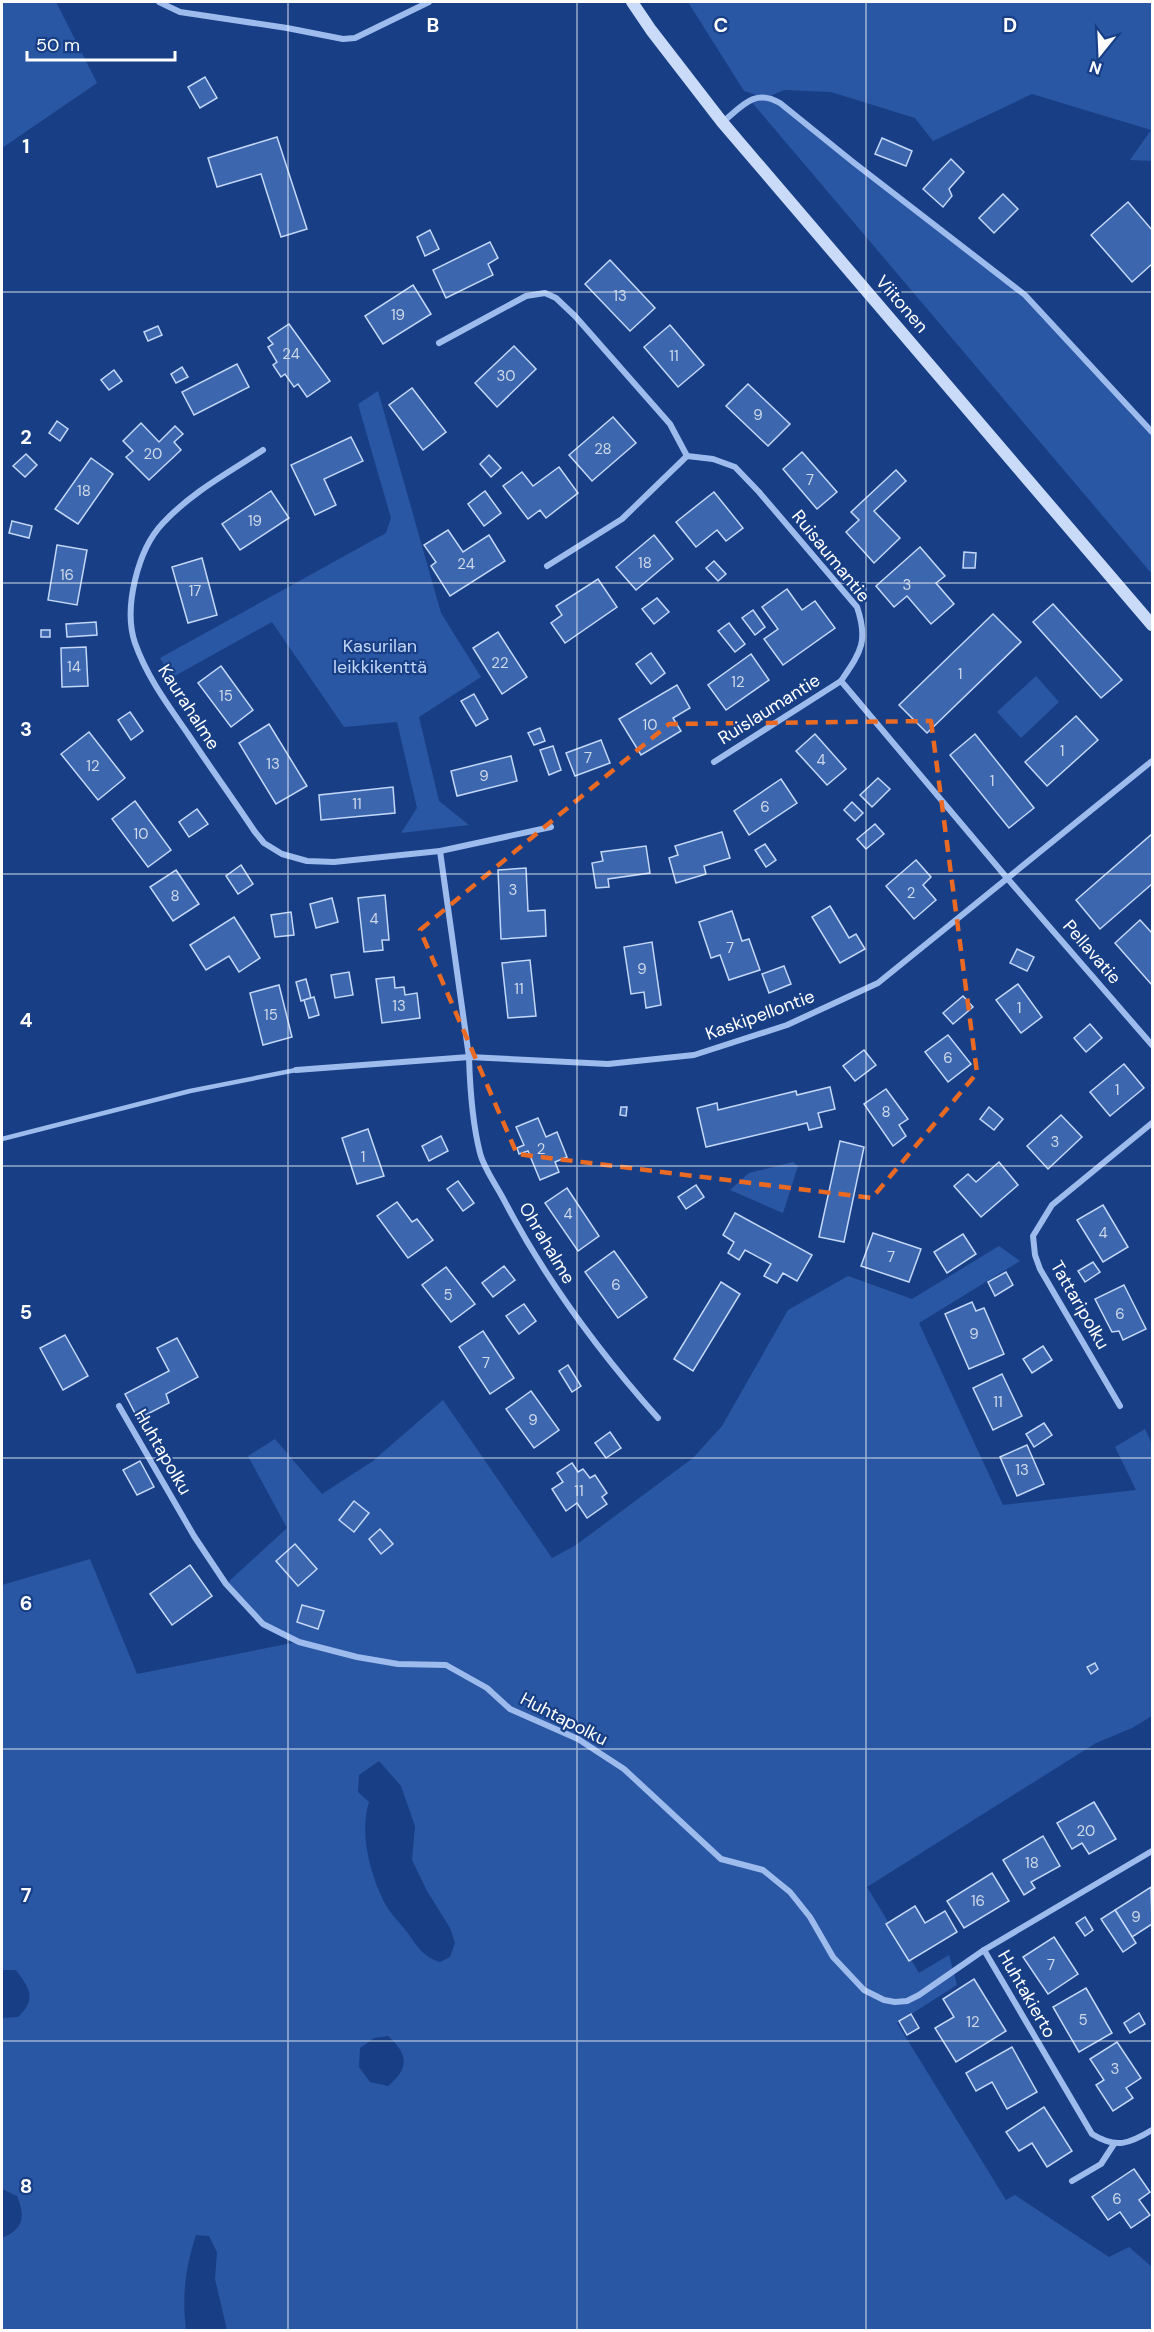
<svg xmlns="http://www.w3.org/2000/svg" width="1154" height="2332" font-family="'DM Sans',sans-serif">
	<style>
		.green { fill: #2a57a4; fill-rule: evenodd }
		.building { fill: #3c66ad; stroke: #c3d7f9; stroke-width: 1.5 }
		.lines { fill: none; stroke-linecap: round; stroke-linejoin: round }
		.service { stroke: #9dbbed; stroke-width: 4.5 }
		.minor { stroke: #9dbbed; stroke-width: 6 }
		.secondary { stroke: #cadbf9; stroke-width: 12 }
		.marked { fill: none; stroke: #ea6a24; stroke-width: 4.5; stroke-dasharray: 12 8; stroke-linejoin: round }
		.grid { fill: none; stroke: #fff; stroke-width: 1.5; stroke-opacity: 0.55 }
		.labels { text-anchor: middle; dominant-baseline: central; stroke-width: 4.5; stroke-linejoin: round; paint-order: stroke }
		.number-label { font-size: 15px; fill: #ced9ea }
		.street-label { font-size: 18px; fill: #fff; stroke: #183f85 }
		.park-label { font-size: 18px; fill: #c3d7f9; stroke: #183f85 }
		.grid-label { font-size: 20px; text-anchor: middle; font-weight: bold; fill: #fff; stroke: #183f85; stroke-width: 4.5; stroke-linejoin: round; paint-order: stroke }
	</style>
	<rect width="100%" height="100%" fill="#183f85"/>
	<g class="green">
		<path d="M2 2H56L97 83 2 148Z"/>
		<path d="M688 2H1152V161L1130 160 1151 130 1032 94 933 141 915 118 831 92 784 90 770 96 1025 295 1152 432V574L750 100 759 96 744 91Z"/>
		<path d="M378 391 441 613 481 677 419 717 439 801 469 825 401 833 417 808 397 722 344 727 272 622 171 678 160 658 386 533 391 518 358 404Z"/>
		<path d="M1036 676 1059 702 1021 738 997 712Z"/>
		<path d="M793 1162 798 1166 783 1213 730 1190 749 1173Z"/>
		<path d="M999 1246 1020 1261 919 1323 1003 1505 1136 1490 1115 1447 1145 1429 1152 1444V1716L1132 1728 1096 1743 867 1887 919 1973 949 1955 957 1985 897 2023 1006 2200 1015 2195 1109 2257 1129 2247 1152 2267V2330H227L215 2279 217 2252 209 2236 196 2235C185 2267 182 2297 186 2330H2V2238C23 2229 26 2218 17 2196L2 2189V2018L18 2017C37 1999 30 1989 16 1970H2V1585L90 1559 137 1674 297 1642 263 1624 226 1584 287 1528 248 1456 275 1439 322 1494 373 1461 443 1400 552 1558 576 1545 693 1458 722 1426 788 1310 848 1276 912 1299ZM379 1761 401 1786 415 1826 412 1860 427 1891 450 1928 455 1943 450 1957 440 1962C423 1957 417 1946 407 1932 399 1922 390 1913 384 1902 370 1873 359 1834 369 1802L358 1792 359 1775ZM388 2036C409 2055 409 2068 388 2086L370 2082 359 2067 360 2048 374 2038Z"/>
	</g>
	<g class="building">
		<path d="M205 77 217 98 200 108 188 87Z"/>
		<path d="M277 137 307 229 281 237 261 174 217 187 208 158Z"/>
		<path d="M882 138 912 151 906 166 875 154Z"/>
		<path d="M951 159 964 172 949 189 952 196 943 207 923 189Z"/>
		<path d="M1003 194 1018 209 994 233 979 218Z"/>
		<path d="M1128 202 1152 230V264L1132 282 1091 235Z"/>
		<path d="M430 230 439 249 425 256 417 237Z"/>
		<path d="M490 242 498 258 488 264 493 275 446 298 433 270Z"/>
		<path d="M610 260 655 308 630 331 585 284Z"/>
		<path d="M413 285 431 314 383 344 365 316Z"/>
		<path d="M289 324 330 381 307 397 298 384 294 387 285 374 281 377 273 365 277 362 268 347 273 344 268 338Z"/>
		<path d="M670 325 704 365 678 387 644 347Z"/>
		<path d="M158 326 162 335 148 341 144 332Z"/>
		<path d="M514 346 536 369 497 407 475 383Z"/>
		<path d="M237 364 249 387 194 415 182 392Z"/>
		<path d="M182 367 188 377 176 383 171 374Z"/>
		<path d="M114 370 122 381 109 390 101 380Z"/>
		<path d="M748 384 790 424 768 446 726 406Z"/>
		<path d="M412 388 446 432 423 450 389 405Z"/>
		<path d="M613 417 636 443 592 481 569 455Z"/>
		<path d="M57 421 68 429 60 441 49 433Z"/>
		<path d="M141 423 159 442 175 426 183 434 174 442 181 450 149 480 126 457 133 451 123 441Z"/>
		<path d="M351 437 363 461 324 479 336 505 315 515 291 465Z"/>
		<path d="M802 452 837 492 817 509 783 469Z"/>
		<path d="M26 454 37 465 25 477 13 466Z"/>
		<path d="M489 455 501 468 491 477 480 464Z"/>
		<path d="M91 458 113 474 78 524 55 509Z"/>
		<path d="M559 467 578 493 546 518 540 510 528 519 503 486 522 472 533 486Z"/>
		<path d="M896 470 906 481 874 511 900 538 874 563 846 532 859 520 851 512Z"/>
		<path d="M271 491 289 518 240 550 222 524Z"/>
		<path d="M485 491 501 513 484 526 468 504Z"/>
		<path d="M714 492 743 528 726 541 717 530 696 547 676 522Z"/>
		<path d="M12 521 32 526 29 538 9 533Z"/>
		<path d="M448 530 463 552 489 535 505 561 450 596 431 566 436 562 424 545Z"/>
		<path d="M654 535 673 559 636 590 616 567Z"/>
		<path d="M57 545 87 550 77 605 48 600Z"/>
		<path d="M920 547 945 576 936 583 954 604 931 624 907 596 894 607 876 586Z"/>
		<path d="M964 552 976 553 975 568H963Z"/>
		<path d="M202 558 217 615 188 623 172 567Z"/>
		<path d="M714 561 726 574 718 581 706 568Z"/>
		<path d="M598 579 617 607 565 643 551 623 562 615 556 606Z"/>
		<path d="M787 589 802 610 815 601 835 628 783 665 764 639 778 629 762 607Z"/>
		<path d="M657 598 669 612 654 624 642 609Z"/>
		<path d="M1053 604 1122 680 1101 698 1033 622Z"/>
		<path d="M753 610 765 627 755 635 742 618Z"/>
		<path d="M993 614 1021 642 927 733 899 705Z"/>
		<path d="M96 622 97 635 67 637 66 624Z"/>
		<path d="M729 623 745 644 735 652 718 631Z"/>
		<rect x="41" y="630" width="9" height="7"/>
		<path d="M498 632 527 677 502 694 473 648Z"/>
		<path d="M86 647 88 686 62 687 61 648Z"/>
		<path d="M651 653 665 673 651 684 636 664Z"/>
		<path d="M751 654 769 680 726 710 708 685Z"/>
		<path d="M221 666 253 710 231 727 198 683Z"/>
		<path d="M677 685 690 708 673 718 681 731 641 755 619 719Z"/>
		<path d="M474 694 488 719 476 726 461 701Z"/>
		<path d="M130 712 143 731 131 740 118 720Z"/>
		<path d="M1076 716 1098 740 1047 786 1025 762Z"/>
		<path d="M269 724 307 786 276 804 239 743Z"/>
		<path d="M540 728 545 741 534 745 528 733Z"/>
		<path d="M89 732 125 778 98 800 61 754Z"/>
		<path d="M815 734 846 769 827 785 796 751Z"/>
		<path d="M975 734 1034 808 1009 828 950 755Z"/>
		<path d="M601 740 610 763 575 776 566 753Z"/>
		<path d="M553 746 561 770 549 775 540 750Z"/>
		<path d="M511 756 517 781 457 796 451 771Z"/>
		<path d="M878 778 890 789 872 807 860 795Z"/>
		<path d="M781 779 797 803 749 835 734 811Z"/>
		<path d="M393 787 395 813 321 820 319 795Z"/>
		<path d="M135 801 171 850 148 867 112 819Z"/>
		<path d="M852 802 863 813 855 821 844 810Z"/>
		<path d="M197 809 208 824 189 837 179 822Z"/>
		<path d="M875 824 884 834 866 849 857 839Z"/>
		<path d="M722 832 730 858 704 866 706 874 676 883 669 858 678 855 675 846Z"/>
		<path d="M1152 834V884L1100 929 1076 900Z"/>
		<path d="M765 844 776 860 766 867 755 850Z"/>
		<path d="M646 846 650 873 608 879 609 887 596 888 592 863 603 861 601 852Z"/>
		<path d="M916 860 931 877 923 885 936 900 914 919 886 886Z"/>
		<path d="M241 865 253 884 238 894 226 876Z"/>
		<path d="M526 868 528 911 545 910 546 936 501 939 498 870Z"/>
		<path d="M176 870 199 904 173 921 150 887Z"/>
		<path d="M385 895 389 940H382L383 950 364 952 358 898Z"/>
		<path d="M332 898 338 922 316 928 310 904Z"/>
		<path d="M830 906 849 938 856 934 865 949 840 963 812 917Z"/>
		<path d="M732 911 742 941 749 939 760 970 729 980 720 955 711 958 699 922Z"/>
		<path d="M291 912 294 935 275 937 271 915Z"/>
		<path d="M234 917 260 958 239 972 229 956 206 970 190 945Z"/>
		<path d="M1140 920 1152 933V985L1115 943Z"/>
		<path d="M652 942 661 1005 646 1008 644 992 631 994 624 947Z"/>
		<path d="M1017 949 1034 957 1027 971 1010 963Z"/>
		<path d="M530 960 536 1016 508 1018 502 963Z"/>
		<path d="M784 966 791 984 769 993 762 974Z"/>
		<path d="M349 972 353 995 335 998 331 975Z"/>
		<path d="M394 977 395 988 404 987 405 995 417 993 420 1018 382 1023 376 979Z"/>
		<path d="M306 979 311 998 301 1001 296 982Z"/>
		<path d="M1018 984 1042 1017 1021 1033 996 1000Z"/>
		<path d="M279 985 292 1037 263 1045 250 993Z"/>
		<path d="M963 996 973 1007 953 1024 943 1013Z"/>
		<path d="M314 997 319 1015 309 1018 304 1000Z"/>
		<path d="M1090 1024 1102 1038 1086 1052 1074 1038Z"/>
		<path d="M948 1035 971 1064 948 1082 925 1052Z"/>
		<path d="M864 1050 876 1065 855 1081 843 1066Z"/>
		<path d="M1124 1064 1144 1088 1110 1116 1090 1092Z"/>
		<path d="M830 1087 835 1109 818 1113 822 1127 809 1130 807 1123 706 1147 697 1108 717 1103 718 1110 796 1091 797 1095Z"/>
		<path d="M886 1089 908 1119 899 1125 906 1136 893 1146 864 1104Z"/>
		<path d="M621 1107H627L626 1116 620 1115Z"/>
		<path d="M989 1107 1003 1119 994 1130 980 1119Z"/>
		<path d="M1061 1115 1082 1137 1048 1169 1027 1146Z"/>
		<path d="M538 1118 546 1137 557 1132 567 1157 555 1162 559 1172 540 1180 528 1151 519 1154 517 1148 524 1145 516 1127Z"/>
		<path d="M368 1129 384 1176 357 1184 342 1138Z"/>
		<path d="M441 1136 448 1151 429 1161 422 1146Z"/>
		<path d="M840 1141 864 1147 844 1242 819 1237Z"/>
		<path d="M999 1162 1018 1185 981 1217 954 1186 968 1174 976 1182Z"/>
		<path d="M458 1181 474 1203 463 1211 447 1189Z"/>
		<path d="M696 1185 704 1197 686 1209 678 1197Z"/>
		<path d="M567 1188 599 1236 578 1251 545 1203Z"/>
		<path d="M397 1202 412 1222 417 1219 433 1240 408 1258 377 1216Z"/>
		<path d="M1103 1205 1128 1247 1103 1262 1077 1220Z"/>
		<path d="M735 1213 812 1255 797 1281 783 1273 777 1283 764 1276 771 1264 745 1250 739 1260 728 1253 734 1242 723 1235Z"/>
		<path d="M873 1233 921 1249 909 1282 861 1266Z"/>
		<path d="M963 1234 976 1254 947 1273 934 1252Z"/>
		<path d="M614 1251 647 1297 618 1318 585 1272Z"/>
		<path d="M1093 1262 1100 1272 1085 1282 1078 1271Z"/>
		<path d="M504 1266 515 1280 493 1297 482 1283Z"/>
		<path d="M446 1267 475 1304 451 1322 422 1285Z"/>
		<path d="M1006 1272 1013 1285 995 1296 988 1282Z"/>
		<path d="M721 1282 740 1294 693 1371 674 1359Z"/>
		<path d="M1124 1285 1146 1329 1123 1340 1119 1331 1112 1332 1095 1299Z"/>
		<path d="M972 1302 976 1311 984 1308 1004 1354 969 1369 945 1314Z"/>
		<path d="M524 1304 536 1321 519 1334 506 1316Z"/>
		<path d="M483 1331 514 1378 490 1394 459 1347Z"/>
		<path d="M65 1335 88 1376 63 1390 40 1348Z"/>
		<path d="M177 1338 198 1377 166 1394 169 1403 138 1419 125 1394 169 1371 157 1348Z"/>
		<path d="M1043 1346 1052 1360 1032 1373 1023 1359Z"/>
		<path d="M568 1365 581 1386 572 1392 559 1371Z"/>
		<path d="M1002 1374 1022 1416 993 1430 973 1388Z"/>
		<path d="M531 1391 559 1430 534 1448 506 1409Z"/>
		<path d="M1044 1423 1052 1435 1034 1447 1026 1434Z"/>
		<path d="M610 1432 621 1448 606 1458 595 1443Z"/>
		<path d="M1027 1445 1044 1484 1017 1496 1000 1457Z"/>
		<path d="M140 1461 154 1487 137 1495 123 1470Z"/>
		<path d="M572 1463 578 1472 583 1469 590 1478 595 1475 607 1493 602 1497 607 1504 587 1518 577 1503 566 1511 552 1489 563 1482 557 1473Z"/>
		<path d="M354 1501 369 1513 354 1532 339 1520Z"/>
		<path d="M380 1529 393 1544 381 1554 369 1539Z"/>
		<path d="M295 1544 317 1569 298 1586 276 1561Z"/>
		<path d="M190 1565 212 1596 172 1625 150 1594Z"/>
		<path d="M302 1605 324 1611 318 1629 297 1622Z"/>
		<path d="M1095 1663 1098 1669 1091 1674 1087 1667Z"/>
		<path d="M1094 1802 1116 1839 1089 1854 1082 1843 1072 1849 1057 1823Z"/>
		<path d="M1043 1836 1060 1866 1031 1882 1035 1888 1024 1895 1003 1860Z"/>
		<path d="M992 1873 1009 1901 964 1928 947 1901Z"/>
		<path d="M1151 1887 1152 1924 1132 1937 1115 1910Z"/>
		<path d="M915 1906 925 1923 945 1911 957 1932 909 1961 886 1924Z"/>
		<path d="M1115 1910 1136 1943 1123 1952 1101 1919Z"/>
		<path d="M1085 1917 1093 1930 1085 1936 1076 1923Z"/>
		<path d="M1054 1937 1078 1974 1048 1994 1023 1957Z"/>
		<path d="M974 1979 1006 2031 956 2062 935 2028 954 2017 943 1999Z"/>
		<path d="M1086 1988 1112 2033 1079 2052 1053 2007Z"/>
		<path d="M1139 2013 1145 2024 1130 2033 1124 2023Z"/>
		<path d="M911 2014 919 2028 907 2035 899 2021Z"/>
		<path d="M1117 2042 1141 2078 1126 2088 1133 2098 1113 2111 1096 2085 1104 2080 1090 2059Z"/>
		<path d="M1012 2047 1037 2092 1007 2109 992 2082 976 2091 966 2073Z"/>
		<path d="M1044 2107 1072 2151 1047 2167 1032 2143 1019 2151 1006 2132Z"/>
		<path d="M1134 2169 1150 2192 1139 2200 1150 2215 1131 2228 1120 2212 1108 2220 1092 2197Z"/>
	</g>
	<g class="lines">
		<path class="service" d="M2 1139 190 1091 296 1070"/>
		<g class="minor">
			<path d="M159 2 180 12 287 28 343 39 355 38 429 2"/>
			<path d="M723 122C742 106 755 88 780 103L853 162 1025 295 1152 432"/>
			<path d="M439 343 526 296 545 293 556 298 575 316 670 424 687 456"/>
			<path d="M263 450C228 473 192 492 163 523 138 549 123 608 135 643 147 677 168 705 188 734 210 767 233 799 255 832L264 843 282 854 307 861 334 862 440 851 551 827"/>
			<path d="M547 566 622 519 687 456 713 459 735 467 759 492 857 607C869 642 860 653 841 681L1007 878 1152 1045"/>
			<path d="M714 762 841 681"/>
			<path d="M440 851 469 1057C470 1089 472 1122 480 1153 484 1169 497 1186 505 1202 546 1280 599 1352 658 1418"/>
			<path d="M296 1070 469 1057 608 1064 694 1055 787 1025 878 983 1152 761"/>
			<path d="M119 1406 194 1536 226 1584 263 1624 299 1642 357 1657 398 1664 446 1665 487 1688 510 1709 578 1739 624 1769 721 1859 763 1870 790 1892 810 1917 833 1957 864 1990 884 2000 895 2002 907 2001 919 1995 984 1950"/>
			<path d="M1120 1406 1040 1269 1035 1255 1033 1236 1052 1205 1152 1123"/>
			<path d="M1152 1851 984 1950 1092 2134C1116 2149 1129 2144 1152 2130"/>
			<path d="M1072 2181 1101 2164 1114 2144"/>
		</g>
		<path class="secondary" d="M632 2 651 30 722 122 1152 625"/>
	</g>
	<path class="marked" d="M931 721 977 1073 872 1198 517 1154 420 930 669 724Z"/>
	<path class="grid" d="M288 2V2330M577 2V2330M866 2V2330M2 292H1152M2 583H1152M2 874H1152M2 1166H1152M2 1458H1152M2 1749H1152M2 2041H1152"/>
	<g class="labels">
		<g class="number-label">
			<text x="620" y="296">13</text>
			<text x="398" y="315">19</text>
			<text x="291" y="354">24</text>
			<text x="674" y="356">11</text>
			<text x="506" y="376">30</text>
			<text x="758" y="415">9</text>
			<text x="603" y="449">28</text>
			<text x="153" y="454">20</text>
			<text x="810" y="480">7</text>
			<text x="84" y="491">18</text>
			<text x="255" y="521">19</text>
			<text x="645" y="563">18</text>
			<text x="466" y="564">24</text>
			<text x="67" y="575">16</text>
			<text x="907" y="585">3</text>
			<text x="195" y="591">17</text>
			<text x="500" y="663">22</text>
			<text x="74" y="667">14</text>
			<text x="960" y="674">1</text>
			<text x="738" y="682">12</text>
			<text x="226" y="696">15</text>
			<text x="650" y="725">10</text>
			<text x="1062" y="751">1</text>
			<text x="588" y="758">7</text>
			<text x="821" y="760">4</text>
			<text x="273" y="764">13</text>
			<text x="93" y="766">12</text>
			<text x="484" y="776">9</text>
			<text x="992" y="781">1</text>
			<text x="357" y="804">11</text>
			<text x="765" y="807">6</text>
			<text x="141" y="834">10</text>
			<text x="513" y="890">3</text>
			<text x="911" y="893">2</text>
			<text x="175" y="896">8</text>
			<text x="374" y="919">4</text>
			<text x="730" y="948">7</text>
			<text x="642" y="969">9</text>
			<text x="519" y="989">11</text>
			<text x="399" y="1006">13</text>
			<text x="1019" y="1008">1</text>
			<text x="271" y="1015">15</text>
			<text x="948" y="1058">6</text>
			<text x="1117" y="1090">1</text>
			<text x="886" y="1112">8</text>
			<text x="1055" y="1142">3</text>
			<text x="541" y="1149">2</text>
			<text x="363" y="1157">1</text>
			<text x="568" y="1214">4</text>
			<text x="1103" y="1233">4</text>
			<text x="891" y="1257">7</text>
			<text x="616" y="1285">6</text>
			<text x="448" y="1295">5</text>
			<text x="1120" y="1314">6</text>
			<text x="974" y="1334">9</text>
			<text x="486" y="1363">7</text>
			<text x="998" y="1402">11</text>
			<text x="533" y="1420">9</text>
			<text x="1022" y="1470">13</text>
			<text x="579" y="1491">11</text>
			<text x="1086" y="1831">20</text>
			<text x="1032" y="1863">18</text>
			<text x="978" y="1901">16</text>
			<text x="1136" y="1917">9</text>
			<text x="1051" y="1965">7</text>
			<text x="1083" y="2020">5</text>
			<text x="973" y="2022">12</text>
			<text x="1115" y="2069">3</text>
			<text x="1117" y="2199">6</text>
		</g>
		<g class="street-label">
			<text transform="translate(902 304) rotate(49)">Viitonen</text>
			<text transform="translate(831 556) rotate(51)">Ruisaumantie</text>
			<text transform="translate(189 707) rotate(57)">Kaurahalme</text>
			<text transform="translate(769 709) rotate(-32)">Ruislaumantie</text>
			<text transform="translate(1092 952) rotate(49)">Pellavatie</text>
			<text transform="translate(760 1015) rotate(-20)">Kaskipellontie</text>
			<text transform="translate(547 1243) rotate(59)">Ohrahalme</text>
			<text transform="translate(1080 1305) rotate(60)">Tattaripolku</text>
			<text transform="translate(163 1452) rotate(60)">Huhtapolku</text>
			<text transform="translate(564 1719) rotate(27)">Huhtapolku</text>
			<text transform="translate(1027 1994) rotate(60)">Huhtakierto</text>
		</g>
		<g class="park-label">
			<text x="380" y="646">Kasurilan<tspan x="380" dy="21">leikkikenttä</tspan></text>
		</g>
	</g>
	<g class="grid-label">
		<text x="433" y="32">B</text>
		<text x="721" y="32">C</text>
		<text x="1010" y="32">D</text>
		<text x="26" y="153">1</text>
		<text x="26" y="444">2</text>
		<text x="26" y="736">3</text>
		<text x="26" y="1027">4</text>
		<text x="26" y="1319">5</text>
		<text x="26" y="1610">6</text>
		<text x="26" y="1902">7</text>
		<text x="26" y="2193">8</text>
	</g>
	<rect width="1154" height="2332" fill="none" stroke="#ffffff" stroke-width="6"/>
	<g transform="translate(1100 54) rotate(198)" stroke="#183f85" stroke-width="4.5" paint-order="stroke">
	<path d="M0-4.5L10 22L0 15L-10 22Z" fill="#ffffff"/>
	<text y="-9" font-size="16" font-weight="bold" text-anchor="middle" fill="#ffffff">N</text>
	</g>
	<path d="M27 51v9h148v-9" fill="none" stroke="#ffffff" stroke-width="3"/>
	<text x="36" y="51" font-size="18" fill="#ffffff" stroke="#183f85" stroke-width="4.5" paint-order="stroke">50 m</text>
</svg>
